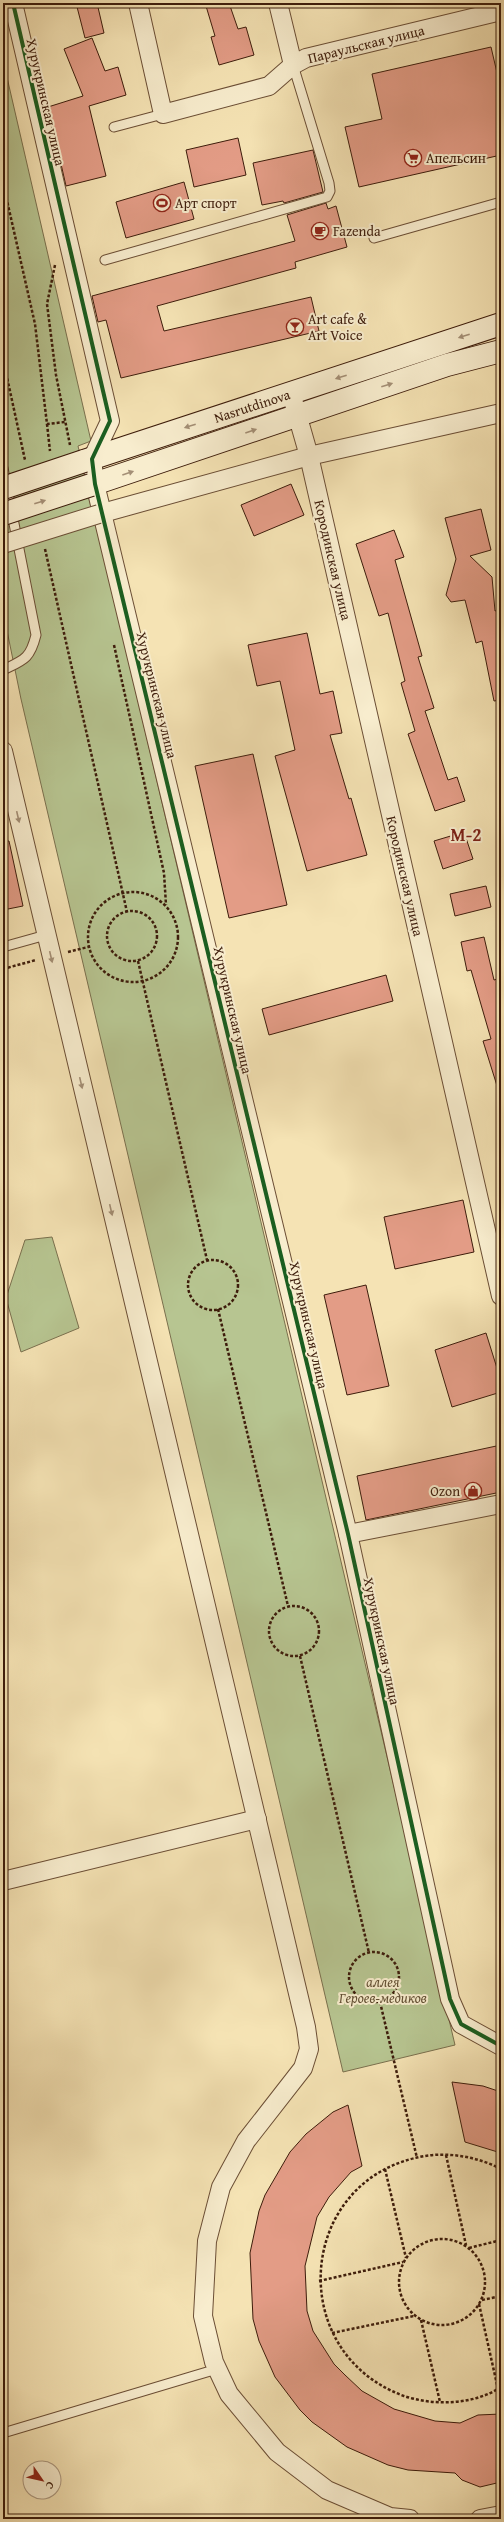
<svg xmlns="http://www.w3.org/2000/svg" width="504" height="2522" font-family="'Gentium Book Plus',serif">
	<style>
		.green { fill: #b7c591; stroke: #7a704e }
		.building { fill: #e39c86; stroke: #3d1c0b }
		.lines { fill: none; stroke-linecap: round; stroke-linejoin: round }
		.service-casing { stroke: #6b4e35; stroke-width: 11 }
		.minor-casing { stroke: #6b4e35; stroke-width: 20 }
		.secondary-casing { stroke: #3d1c0b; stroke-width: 24 }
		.path { stroke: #3d1c0b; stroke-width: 2.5; stroke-dasharray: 3 2; stroke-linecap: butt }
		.service { stroke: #f8edce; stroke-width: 9 }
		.minor { stroke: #f8edce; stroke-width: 18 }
		.secondary { stroke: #f8edce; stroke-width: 22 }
		.minor-bridge-casing { stroke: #6b4e35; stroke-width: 20; stroke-linecap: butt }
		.secondary-bridge-casing { stroke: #3d1c0b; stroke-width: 24; stroke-linecap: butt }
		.minor-bridge { stroke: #f8edce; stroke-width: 18 }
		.secondary-bridge { stroke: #f8edce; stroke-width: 22 }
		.cycleway-casing { stroke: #f8edce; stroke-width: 6 }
		.cycleway { stroke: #1b5e20; stroke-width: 4 }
		.oneway { fill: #a48f76 }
		.labels { text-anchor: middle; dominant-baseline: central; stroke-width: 4; stroke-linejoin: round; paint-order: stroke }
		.street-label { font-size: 14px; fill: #3d1c0b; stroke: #f8edce }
		.poi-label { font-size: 14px; fill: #3d1c0b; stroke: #f8edce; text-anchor: start }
		.park-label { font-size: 14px; font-style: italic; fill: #624f33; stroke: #f8edce }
		.district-label { font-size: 18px; font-weight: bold; fill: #7a1f14; stroke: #f8edce }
	</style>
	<rect width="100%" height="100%" fill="#f5e3b4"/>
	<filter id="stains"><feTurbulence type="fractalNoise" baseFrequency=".005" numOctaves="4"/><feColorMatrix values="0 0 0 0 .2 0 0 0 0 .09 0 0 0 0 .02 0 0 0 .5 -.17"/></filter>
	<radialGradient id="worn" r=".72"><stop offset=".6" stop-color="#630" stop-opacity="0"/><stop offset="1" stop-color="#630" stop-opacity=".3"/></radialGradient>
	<g class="green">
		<path d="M3 60 91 441 78 446 455 2045 343 2072 21 699 3 611Z"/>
		<path d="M52 1237 79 1328 21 1352 6 1298 25 1240Z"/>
	</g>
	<g class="building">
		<path d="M76 3H97L104 33 85 38Z"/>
		<path d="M217 3H229L238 29 246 27 254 55 219 65 211 37 215 36 206 6Z"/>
		<path d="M92 38 105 71 118 67 126 95 89 106 106 176 66 186 48 107 83 96 64 49Z"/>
		<path d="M491 47 501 90V155L359 187 345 127 382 119 372 74Z"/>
		<path d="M238 138 246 175 194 187 186 150Z"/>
		<path d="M313 150 323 192 284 203 283 201 262 205 253 163Z"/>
		<path d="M184 182 194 219 126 238 116 202Z"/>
		<path d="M326 203 328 209 336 206 347 247 295 262 296 268 157 306 164 331 311 297 319 331 121 378 106 320 98 322 92 296 295 241 287 215Z"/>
		<path d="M291 484 304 515 254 536 241 505Z"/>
		<path d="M481 509 491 550 470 556 492 577 495 611 501 609V700L494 701 482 641 476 643 465 600 451 602 446 595 456 559 445 518Z"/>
		<path d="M394 530 404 557 395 560 422 656 418 657 434 708 425 711 448 780 457 777 465 801 435 811 408 734 415 731 401 683 405 681 388 613 379 616 356 544Z"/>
		<path d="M307 633 320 694 333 691 342 733 330 735 349 799 351 798 367 855 307 871 275 756 295 750 280 681 257 686 248 645Z"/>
		<path d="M253 754 287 905 229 918 195 766Z"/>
		<path d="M464 832 473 859 443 869 434 841Z"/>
		<path d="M3 841H9L23 906 3 910Z"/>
		<path d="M486 886 491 907 455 916 450 894Z"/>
		<path d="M484 937 494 980 501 978V1089H498L483 1041 491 1039 471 970 467 971 461 942Z"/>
		<path d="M386 975 393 1001 269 1035 262 1009Z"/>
		<path d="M463 1200 474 1252 395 1269 384 1217Z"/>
		<path d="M366 1285 389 1386 347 1395 324 1295Z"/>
		<path d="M486 1333 501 1381V1392L452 1407 435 1350Z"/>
		<path d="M501 1445V1492L366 1520 357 1476Z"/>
		<path d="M452 2082 483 2086 501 2092V2153L465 2142Z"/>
		<path d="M348 2105 362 2166 351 2172 329 2197 317 2217 305 2266 307 2311 313 2331 334 2364 345 2375 362 2391 394 2409 435 2421 460 2423 478 2415 501 2414V2482L480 2487 462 2480 455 2473 408 2470 388 2465 347 2447 312 2422 300 2410 275 2377 259 2341 253 2319 250 2253 259 2211 265 2195 290 2152 306 2134 333 2112Z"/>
	</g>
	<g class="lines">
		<defs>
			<g id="service">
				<path d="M114 127 163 114"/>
				<path d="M374 238 501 202"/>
				<path d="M105 260 327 197 330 191 329 183 293 65"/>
				<path d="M3 468 36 635C30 659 24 660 3 670"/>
				<path d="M3 947 46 935"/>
				<path d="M3 2433 217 2369"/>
			</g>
			<g id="minor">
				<path d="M13 3 110 421 92 459 95 484 348 1534 450 1999 461 2024 501 2046"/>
				<path d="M138 3 163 114 269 86 293 65 306 58 501 11"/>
				<path d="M278 3 293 65"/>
				<path d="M291 393 309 456 501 1296"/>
				<path d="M99 514 309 456 501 413"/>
				<path d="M3 751 306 2027 309 2049 303 2068 246 2141 221 2187 207 2241 203 2316 214 2362 229 2394 277 2452 327 2490 390 2517 410 2519"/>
				<path d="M348 1534 501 1504"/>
				<path d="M3 1881 257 1819"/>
				<path d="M480 2519 501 2515"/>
			</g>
			<g id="secondary">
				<path d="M84 461 501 324"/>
				<path d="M91 485 447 365 501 351"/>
			</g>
		</defs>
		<use href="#service" class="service-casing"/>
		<use href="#minor" class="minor-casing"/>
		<use href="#secondary" class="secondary-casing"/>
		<g class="path">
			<path d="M3 183 35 324 47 424 65 422"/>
			<path d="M55 265 47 304 56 375 70 445"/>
			<path d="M3 359 25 460"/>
			<path d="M47 424 50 451"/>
			<path d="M45 549 127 912"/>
			<path d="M114 645 164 873 166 905"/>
			<circle cx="133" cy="937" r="45"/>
			<circle cx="132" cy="936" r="25"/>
			<path d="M68 952 88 947"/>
			<path d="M138 961 207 1260"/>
			<path d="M3 969 36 960"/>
			<circle cx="213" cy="1285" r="25"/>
			<path d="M218 1309 288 1606"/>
			<circle cx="294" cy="1631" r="25"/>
			<path d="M300 1656 369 1953"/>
			<circle cx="374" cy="1977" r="25"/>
			<path d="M380 2002 417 2158"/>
			<path d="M446 2155 466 2245"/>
			<path d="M385 2169 406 2258"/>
			<path d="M501 2169C478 2157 450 2152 425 2156 297 2177 283 2352 404 2396 434 2406 474 2405 501 2387"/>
			<circle cx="442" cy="2282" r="43"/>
			<path d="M469 2248 501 2240"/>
			<path d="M319 2281 403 2262"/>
			<path d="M482 2300 501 2296"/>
			<path d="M479 2304 498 2389"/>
			<path d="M421 2320 440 2402"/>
			<path d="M332 2333 414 2316"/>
		</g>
		<use href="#service" class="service"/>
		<use href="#minor" class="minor"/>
		<use href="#secondary" class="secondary"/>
		<defs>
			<path id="minor-bridge" d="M3 544 99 514"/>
			<g id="secondary-bridge">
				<path d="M3 488 84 461"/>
				<path d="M3 514 91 485"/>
			</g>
		</defs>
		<use href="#minor-bridge" class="minor-bridge-casing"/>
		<use href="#secondary-bridge" class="secondary-bridge-casing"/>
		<use href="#minor-bridge" class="minor-bridge"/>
		<use href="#secondary-bridge" class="secondary-bridge"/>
		<defs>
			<path id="cycleway" d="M13 3 110 421 92 459 95 484 348 1534 450 1999 461 2024 501 2046"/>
		</defs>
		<use href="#cycleway" class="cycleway-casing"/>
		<use href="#cycleway" class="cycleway"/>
	</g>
	<defs><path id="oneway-solid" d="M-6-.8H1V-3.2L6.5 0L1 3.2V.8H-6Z"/></defs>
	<g class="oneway">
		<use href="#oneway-solid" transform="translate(464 336) rotate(162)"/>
		<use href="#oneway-solid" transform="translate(341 377) rotate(162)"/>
		<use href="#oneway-solid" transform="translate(387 385) rotate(-18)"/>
		<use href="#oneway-solid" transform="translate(190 426) rotate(162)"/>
		<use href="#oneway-solid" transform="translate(251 431) rotate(-19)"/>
		<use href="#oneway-solid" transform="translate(128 473) rotate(-19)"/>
		<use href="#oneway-solid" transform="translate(40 502) rotate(-18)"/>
		<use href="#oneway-solid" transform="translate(18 817) rotate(77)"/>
		<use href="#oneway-solid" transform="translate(51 957) rotate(77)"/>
		<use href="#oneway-solid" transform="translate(81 1083) rotate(77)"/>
		<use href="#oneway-solid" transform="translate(111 1210) rotate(77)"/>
	</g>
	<defs>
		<symbol id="supermarket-ring" viewBox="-11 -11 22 22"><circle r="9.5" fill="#f8edce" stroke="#8f2418" stroke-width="1.5"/><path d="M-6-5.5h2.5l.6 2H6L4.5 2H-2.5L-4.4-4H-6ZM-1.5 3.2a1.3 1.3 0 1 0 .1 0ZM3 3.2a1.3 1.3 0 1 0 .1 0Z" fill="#8f2418"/></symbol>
		<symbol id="stadium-ring" viewBox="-11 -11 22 22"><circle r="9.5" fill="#f8edce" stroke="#8f2418" stroke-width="1.5"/><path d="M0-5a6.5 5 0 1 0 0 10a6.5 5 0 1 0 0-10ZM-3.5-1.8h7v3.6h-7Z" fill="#8f2418"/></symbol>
		<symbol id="cafe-ring" viewBox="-11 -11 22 22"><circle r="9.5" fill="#f8edce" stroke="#8f2418" stroke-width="1.5"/><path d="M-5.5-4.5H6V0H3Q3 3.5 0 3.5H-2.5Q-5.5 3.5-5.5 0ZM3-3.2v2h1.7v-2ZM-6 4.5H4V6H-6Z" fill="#8f2418"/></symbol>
		<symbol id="bar-ring" viewBox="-11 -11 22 22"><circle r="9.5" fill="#f8edce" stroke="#8f2418" stroke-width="1.5"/><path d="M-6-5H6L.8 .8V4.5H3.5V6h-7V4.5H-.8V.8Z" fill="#8f2418"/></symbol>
		<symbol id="shop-ring" viewBox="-11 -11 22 22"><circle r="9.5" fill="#f8edce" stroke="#8f2418" stroke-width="1.5"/><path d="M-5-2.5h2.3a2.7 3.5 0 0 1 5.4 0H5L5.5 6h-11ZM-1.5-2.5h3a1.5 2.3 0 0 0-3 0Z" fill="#8f2418"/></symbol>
	</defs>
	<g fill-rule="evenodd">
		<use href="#supermarket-ring" x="403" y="148" width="20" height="20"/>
		<use href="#stadium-ring" x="152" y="193" width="20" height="20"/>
		<use href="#cafe-ring" x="310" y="221" width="20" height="20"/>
		<use href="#bar-ring" x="285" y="317" width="20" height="20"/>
		<use href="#shop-ring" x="463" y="1481" width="20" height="20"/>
	</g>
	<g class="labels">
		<g class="street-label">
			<text transform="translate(366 44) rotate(-14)">Параульская улица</text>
			<text transform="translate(46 102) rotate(77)">Хурукринская улица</text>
			<text transform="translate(252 406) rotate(-18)">Nasrutdinova</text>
			<text transform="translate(333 560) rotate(77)">Кородинская улица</text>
			<text transform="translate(157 695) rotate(76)">Хурукринская улица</text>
			<text transform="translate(405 876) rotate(77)">Кородинская улица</text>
			<text transform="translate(233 1010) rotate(77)">Хурукринская улица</text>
			<text transform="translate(309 1325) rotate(77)">Хурукринская улица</text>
			<text transform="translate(382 1641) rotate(78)">Хурукринская улица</text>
		</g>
		<g class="poi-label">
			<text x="426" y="158">Апельсин</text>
			<text x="175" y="203">Арт спорт</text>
			<text x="333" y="231">Fazenda</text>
			<text x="308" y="319">Art cafe &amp;<tspan x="308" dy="16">Art Voice</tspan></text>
			<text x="460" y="1491" text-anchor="end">Ozon</text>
		</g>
		<g class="park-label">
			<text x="383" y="1982">аллея<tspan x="383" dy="16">Героев-медиков</tspan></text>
		</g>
		<g class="district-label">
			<text x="466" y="834">М-2</text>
		</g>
	</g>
	<rect width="504" height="2522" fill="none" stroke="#f5e3b4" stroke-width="16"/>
	<rect x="4" y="4" width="496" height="2514" fill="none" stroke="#3d1c0b" stroke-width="2"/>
	<rect x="8" y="8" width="488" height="2506" fill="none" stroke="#3d1c0b"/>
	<g transform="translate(42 2480) rotate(124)"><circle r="19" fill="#f8edce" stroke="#ad9980"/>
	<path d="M0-3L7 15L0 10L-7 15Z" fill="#8f2418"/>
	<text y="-6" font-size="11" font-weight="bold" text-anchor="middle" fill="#3d1c0b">С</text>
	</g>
	<rect width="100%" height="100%" filter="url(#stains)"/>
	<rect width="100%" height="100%" fill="url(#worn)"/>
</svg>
